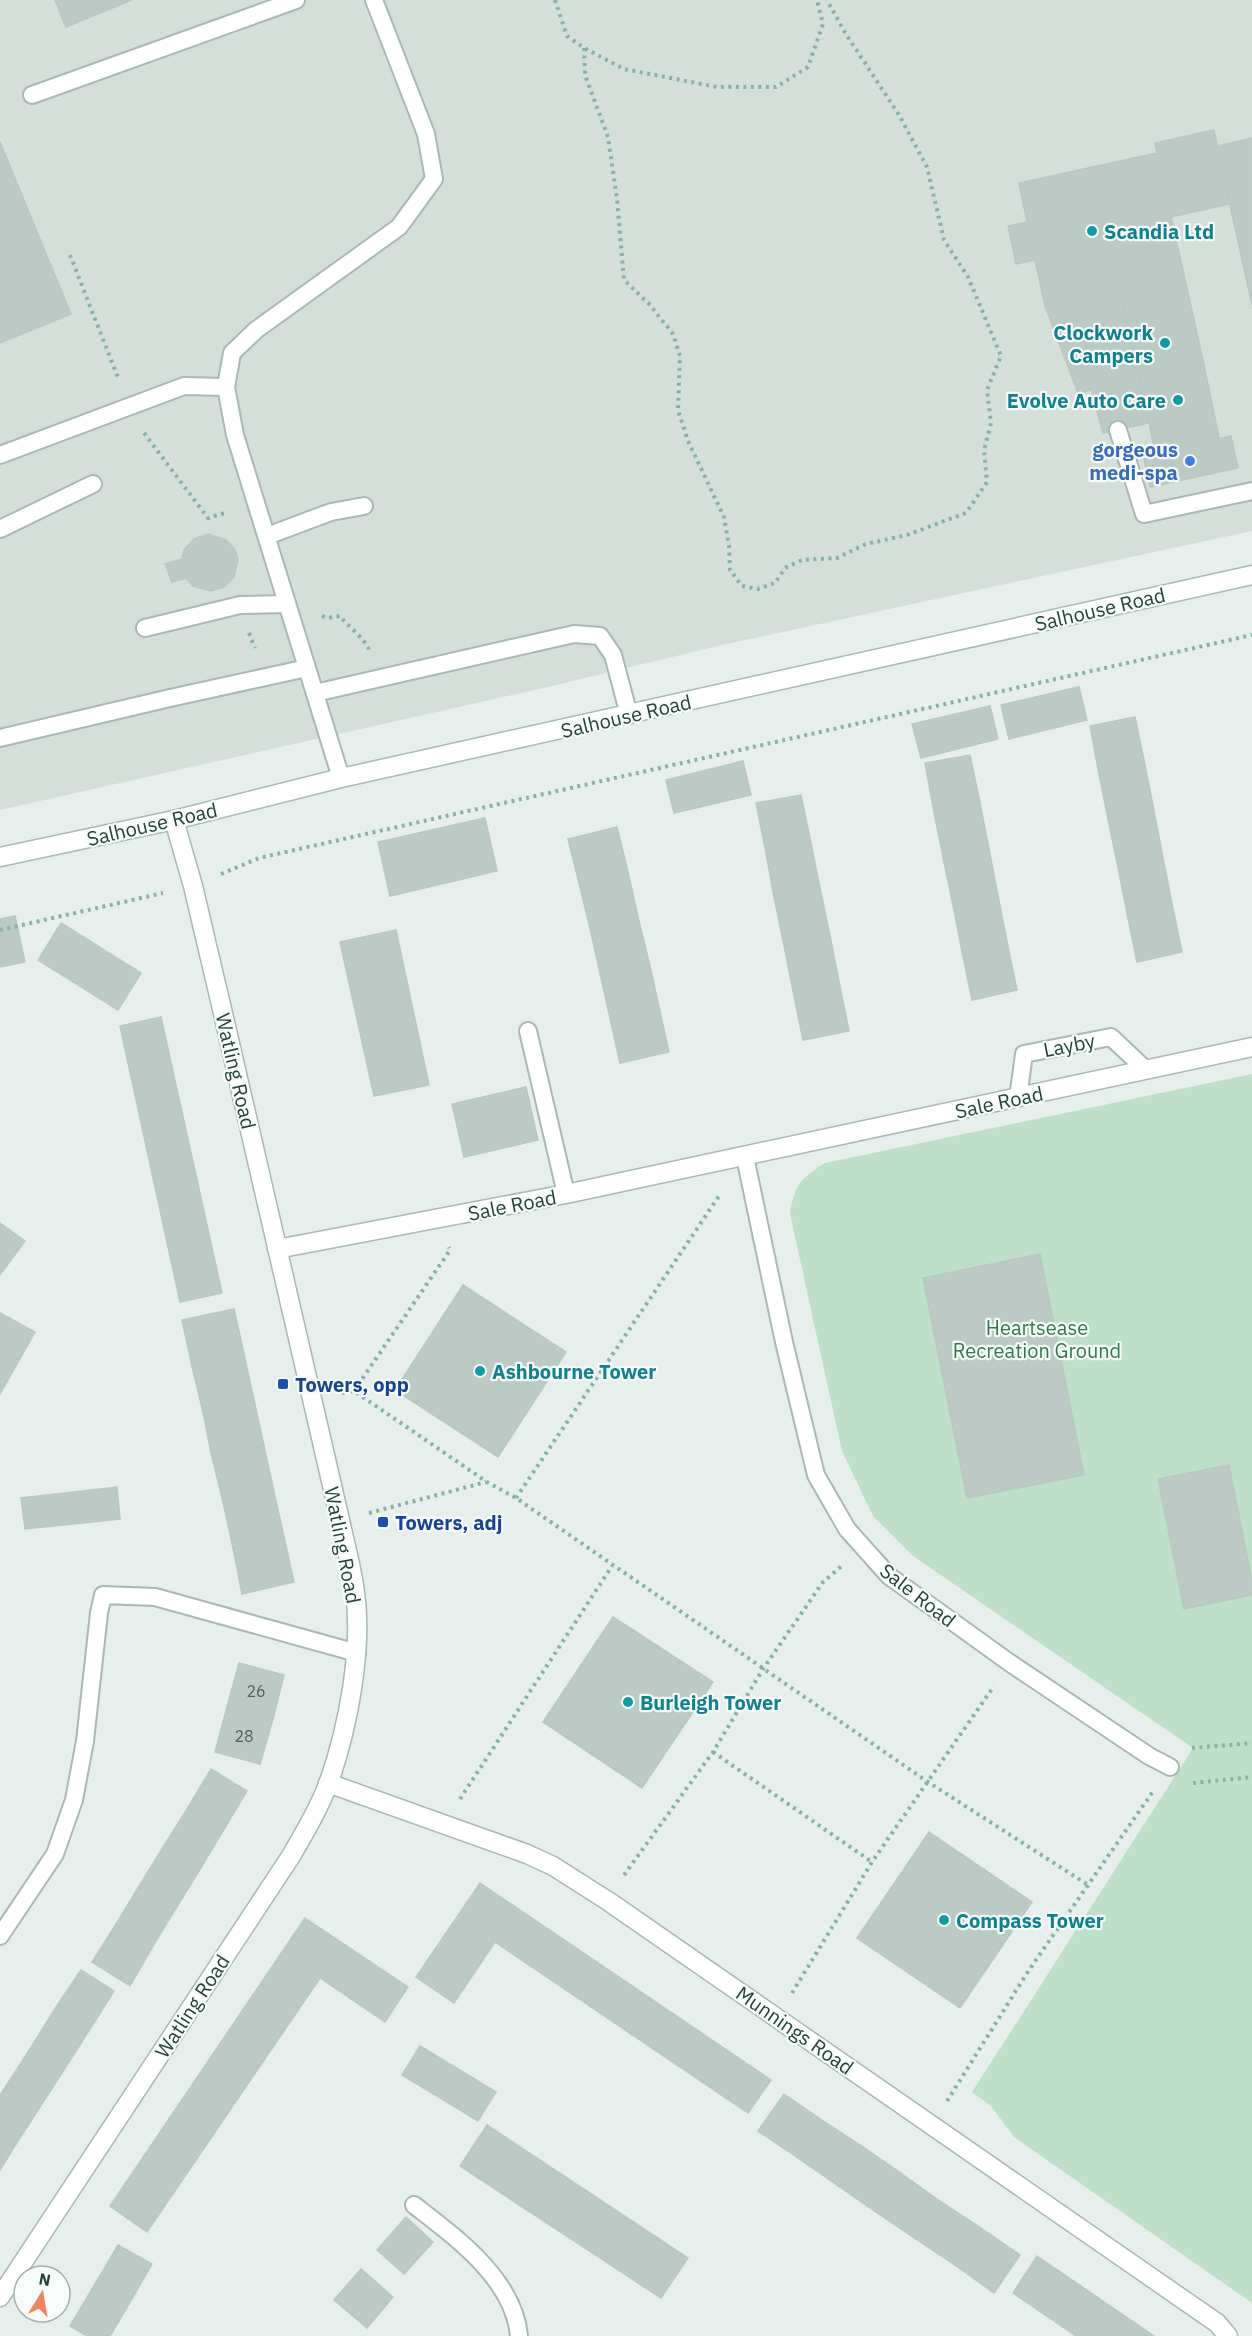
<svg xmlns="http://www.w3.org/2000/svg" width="1252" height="2336" font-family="'IBM Plex Sans',sans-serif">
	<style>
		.built { fill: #d4dfda }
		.green { fill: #bfe0c8 }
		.building { fill: #bbcac4; stroke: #b8c9c2; stroke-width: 1.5 }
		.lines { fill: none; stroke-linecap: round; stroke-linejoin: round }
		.lane-casing { stroke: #a8b8b2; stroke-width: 20 }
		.street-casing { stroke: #a8b8b2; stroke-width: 21 }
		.secondary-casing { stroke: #a4bbb3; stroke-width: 21 }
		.path { stroke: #86b3a5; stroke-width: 4; stroke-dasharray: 3 4.5; stroke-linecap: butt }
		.lane { stroke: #fff; stroke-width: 16 }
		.street { stroke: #fff; stroke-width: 18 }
		.secondary { stroke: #fff; stroke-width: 18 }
		.culture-dot { fill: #0f9aa8; stroke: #f7fbf9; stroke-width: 2 }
		.shop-dot { fill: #3f7fe0; stroke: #f7fbf9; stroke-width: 2 }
		.transit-dot { fill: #1a4fb4; stroke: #f7fbf9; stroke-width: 2 }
		.labels { text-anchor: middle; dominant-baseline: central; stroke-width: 4.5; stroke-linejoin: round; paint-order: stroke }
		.number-label { font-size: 16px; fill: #4a645c }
		.culture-label { font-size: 20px; font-weight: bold; fill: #0d838f; stroke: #f7fbf9; text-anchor: start }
		.shop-label { font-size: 20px; font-weight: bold; fill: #366cbe; stroke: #f7fbf9; text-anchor: end }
		.street-label { font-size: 20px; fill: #24423a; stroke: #f7fbf9 }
		.park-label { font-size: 20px; fill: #2d7a4b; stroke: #f7fbf9 }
		.transit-label { font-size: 20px; font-weight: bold; fill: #164399; stroke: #f7fbf9; text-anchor: start }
	</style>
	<rect width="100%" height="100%" fill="#e6efeb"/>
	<path class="built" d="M0 0H1252V531L722 645 552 686 0 810Z"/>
	<path class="green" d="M1252 1074V2303L1014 2137 991 2106 972 2092 1193 1748 913 1556 873 1516 842 1451 790 1214C794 1185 801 1178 825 1163Z"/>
	<g class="building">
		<path d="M55 0H132L66 27Z"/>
		<path d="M1214 130 1230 204 1171 217 1155 143Z"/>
		<path d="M1252 138V305L1217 146Z"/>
		<path d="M0 142 71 314 0 343Z"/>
		<path d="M1157 153 1184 275 1045 306 1035 260 1016 264 1008 226 1027 222 1019 183Z"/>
		<path d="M1184 275 1204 365 1140 379 1120 289Z"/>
		<path d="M1120 289 1149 423 1103 433 1091 390 1078 393 1045 306Z"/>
		<path d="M1204 365 1219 438 1155 452 1140 379Z"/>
		<path d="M1231 436 1238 468 1150 487 1143 455Z"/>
		<path d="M208 534 226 540 235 550 238 560 234 577 224 587 211 591 193 586 186 578 172 582 165 564 182 559 184 550 194 539Z"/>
		<path d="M1079 687 1087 720 1009 739 1001 705Z"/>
		<path d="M990 706 998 739 921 758 912 724Z"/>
		<path d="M1135 717 1145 765 1099 774 1090 726Z"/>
		<path d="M970 755 980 803 934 812 925 763Z"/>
		<path d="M743 761 751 795 674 813 666 780Z"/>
		<path d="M1145 765 1154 811 1108 819 1099 774Z"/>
		<path d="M801 795 811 843 766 853 756 803Z"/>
		<path d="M980 803 989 849 943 857 934 812Z"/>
		<path d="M1154 811 1163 858 1118 867 1108 819Z"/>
		<path d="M485 818 497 871 390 896 378 842Z"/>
		<path d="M617 827 628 872 579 883 568 839Z"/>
		<path d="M811 843 820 888 774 897 766 853Z"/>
		<path d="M989 849 998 896 953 905 943 857Z"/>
		<path d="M1163 858 1172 904 1127 913 1118 867Z"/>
		<path d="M628 872 638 917 590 928 579 883Z"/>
		<path d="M820 888 830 936 784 945 774 897Z"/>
		<path d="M998 896 1007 942 962 951 953 905Z"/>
		<path d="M1172 904 1182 952 1137 962 1127 913Z"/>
		<path d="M15 916 25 962 0 967V919Z"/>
		<path d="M638 917 649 962 600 973 590 928Z"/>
		<path d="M61 923 141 973 118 1010 38 960Z"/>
		<path d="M396 930 429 1085 374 1096 340 942Z"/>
		<path d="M830 936 839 982 793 991 784 945Z"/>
		<path d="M1007 942 1017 990 972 1000 962 951Z"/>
		<path d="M649 962 659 1007 610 1018 600 973Z"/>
		<path d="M839 982 849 1031 803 1040 793 991Z"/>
		<path d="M659 1007 669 1052 620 1063 610 1018Z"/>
		<path d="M161 1017 222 1293 180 1302 120 1026Z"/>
		<path d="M526 1087 538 1140 464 1157 452 1104Z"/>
		<path d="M0 1223 25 1241 0 1275Z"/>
		<path d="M1040 1254 1084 1475 967 1498 923 1278Z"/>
		<path d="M463 1285 566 1352 498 1457 395 1390Z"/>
		<path d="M234 1309 244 1354 192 1366 182 1320Z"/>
		<path d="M0 1313 35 1332 0 1394Z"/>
		<path d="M244 1354 254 1400 203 1412 192 1366Z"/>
		<path d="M254 1400 264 1446 212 1457 203 1412Z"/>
		<path d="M264 1446 274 1492 223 1502 212 1457Z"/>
		<path d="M1229 1465 1252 1581V1595L1184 1609 1158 1479Z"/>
		<path d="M117 1487 120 1519 25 1529 21 1498Z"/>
		<path d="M274 1492 284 1537 233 1548 223 1502Z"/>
		<path d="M284 1537 294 1582 242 1594 233 1548Z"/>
		<path d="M613 1617 713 1682 642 1788 543 1722Z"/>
		<path d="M239 1663 284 1675 273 1719 227 1707Z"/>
		<path d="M227 1707 273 1719 260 1764 215 1752Z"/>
		<path d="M211 1769 247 1791 223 1831 187 1809Z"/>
		<path d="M187 1809 223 1831 199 1871 162 1849Z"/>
		<path d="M929 1832 1032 1902 960 2008 857 1938Z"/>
		<path d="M162 1849 199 1871 178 1905 141 1883Z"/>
		<path d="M141 1883 178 1905 153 1946 116 1924Z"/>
		<path d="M480 1883 771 2080 748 2113 495 1942 454 2003 416 1977Z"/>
		<path d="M305 1918 408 1987 385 2022 320 1978 147 2232 110 2206Z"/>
		<path d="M116 1924 153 1946 130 1986 92 1962Z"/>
		<path d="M81 1970 114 1991 92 2026 58 2004Z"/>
		<path d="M58 2004 92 2026 69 2062 35 2041Z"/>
		<path d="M35 2041 69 2062 42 2104 8 2083Z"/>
		<path d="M420 2046 496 2092 478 2121 402 2075Z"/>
		<path d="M8 2083 42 2104 16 2144 0 2134V2095Z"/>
		<path d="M784 2094 823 2121 798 2158 758 2131Z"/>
		<path d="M823 2121 863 2147 837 2185 798 2158Z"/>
		<path d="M487 2125 688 2258 661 2298 460 2166Z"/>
		<path d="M0 2134 16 2144 0 2170Z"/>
		<path d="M863 2147 902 2174 876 2212 837 2185Z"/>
		<path d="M902 2174 941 2202 916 2239 876 2212Z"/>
		<path d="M941 2202 981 2228 955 2265 916 2239Z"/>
		<path d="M406 2217 433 2242 404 2274 377 2250Z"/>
		<path d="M981 2228 1020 2255 994 2293 955 2265Z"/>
		<path d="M118 2245 152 2264 129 2304 95 2284Z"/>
		<path d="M1037 2256 1154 2336H1076L1013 2293Z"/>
		<path d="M361 2269 393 2297 367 2328 334 2300Z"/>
		<path d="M95 2284 129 2304 110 2336H87L70 2326Z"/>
	</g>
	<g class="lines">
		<defs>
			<g id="lane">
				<path d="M32 95 296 0"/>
				<path d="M1118 430 1144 514 1252 491"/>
				<path d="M0 455 184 386 226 387"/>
				<path d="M0 529 93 484"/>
				<path d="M267 536 331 512 364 506"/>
				<path d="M145 628 240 605 287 604"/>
				<path d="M315 693 574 634 600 636 613 655 629 715"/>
				<path d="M0 738 170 698 307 668"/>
				<path d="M341 778 235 435 226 387 232 353 256 330 399 227 434 179 426 134 374 0"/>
				<path d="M528 1031 566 1194"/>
				<path d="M1018 1098 1024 1054 1111 1037 1146 1070"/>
				<path d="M745 1157 784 1342 816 1475 847 1529 889 1576 1010 1663 1149 1756 1170 1767"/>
				<path d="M0 1936 55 1854 74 1800 85 1741 99 1613 103 1595 155 1597 357 1653"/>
				<path d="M414 2205C455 2237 514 2279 519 2336"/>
			</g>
			<g id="street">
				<path d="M277 1249 566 1194 1252 1047"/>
				<path d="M328 1783 527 1854 553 1866 608 1901 1217 2323 1228 2336"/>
				<path d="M0 2297 291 1856C305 1832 319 1808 329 1782 348 1727 363 1650 355 1592 352 1568 345 1544 340 1520L222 1009 193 886 174 820"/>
			</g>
			<path id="secondary" d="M0 857 174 820 341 778 1252 575"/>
		</defs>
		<use href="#lane" class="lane-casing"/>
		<use href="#street" class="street-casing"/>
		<use href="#secondary" class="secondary-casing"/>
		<g class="path">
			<path d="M555 0 567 36 584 48 624 69 717 87H776L808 67 823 24 817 0"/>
			<path d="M584 48 585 75 608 137 617 199 624 280 650 305 673 334 680 356 678 410 688 441 724 517 729 546 730 570 742 586 758 589 775 583 785 568 802 560 837 558 866 544 907 535 966 513 987 482 984 450 991 423 987 390 1001 356 968 277 944 240 927 167 899 115 844 31 827 0"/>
			<path d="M70 255 119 380"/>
			<path d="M144 433 208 518 228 512"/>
			<path d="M322 616 328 618 340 616C348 626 366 640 369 650"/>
			<path d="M249 633 255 648"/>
			<path d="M221 874 259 858 1252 635"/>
			<path d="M0 930 163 893"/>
			<path d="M354 1391 450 1250 449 1247"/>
			<path d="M342 1393 354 1391 487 1482 516 1498 928 1782 1088 1885"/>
			<path d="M516 1498 721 1193"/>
			<path d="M369 1513 486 1482"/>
			<path d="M1192 1748 1252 1743"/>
			<path d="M713 1752 872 1862"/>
			<path d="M1193 1783 1252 1777"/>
			<path d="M460 1799 612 1566"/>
			<path d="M624 1875 713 1752 763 1669 823 1582 842 1566"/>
			<path d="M792 1993 872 1862 994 1686"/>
			<path d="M947 2101 1029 1970 1154 1790"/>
		</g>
		<use href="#lane" class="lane"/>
		<use href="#street" class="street"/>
		<use href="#secondary" class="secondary"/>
	</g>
	<g class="culture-dot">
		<circle cx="1092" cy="231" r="6"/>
		<circle cx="1165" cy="343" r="6"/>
		<circle cx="1178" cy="400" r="6"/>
		<circle cx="480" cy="1371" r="6"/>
		<circle cx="628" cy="1702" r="6"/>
		<circle cx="944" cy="1920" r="6"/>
	</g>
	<circle class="shop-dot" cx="1190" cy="461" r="6"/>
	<g class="transit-dot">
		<rect x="277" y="1378" width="12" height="12" rx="3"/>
		<rect x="377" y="1516" width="12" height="12" rx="3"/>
	</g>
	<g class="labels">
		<g class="number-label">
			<text x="256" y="1691">26</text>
			<text x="244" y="1736">28</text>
		</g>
		<g class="culture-label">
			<text x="1104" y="231">Scandia Ltd</text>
			<text x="1153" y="332" text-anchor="end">Clockwork<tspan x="1153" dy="23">Campers</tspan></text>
			<text x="1166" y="400" text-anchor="end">Evolve Auto Care</text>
			<text x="492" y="1371">Ashbourne Tower</text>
			<text x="640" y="1702">Burleigh Tower</text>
			<text x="956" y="1920">Compass Tower</text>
		</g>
		<g class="shop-label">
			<text x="1178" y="449">gorgeous<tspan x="1178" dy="23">medi-spa</tspan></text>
		</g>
		<g class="street-label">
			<text transform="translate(1100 609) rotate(-13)">Salhouse Road</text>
			<text transform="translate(626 716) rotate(-13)">Salhouse Road</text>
			<text transform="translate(152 824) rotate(-13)">Salhouse Road</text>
			<text transform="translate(1069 1045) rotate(-11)">Layby</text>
			<text transform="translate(236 1071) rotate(77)">Watling Road</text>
			<text transform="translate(999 1102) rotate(-12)">Sale Road</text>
			<text transform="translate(512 1205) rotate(-11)">Sale Road</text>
			<text transform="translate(343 1545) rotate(79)">Watling Road</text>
			<text transform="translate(918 1595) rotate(38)">Sale Road</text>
			<text transform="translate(192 2006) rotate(-57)">Watling Road</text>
			<text transform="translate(795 2030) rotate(35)">Munnings Road</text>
		</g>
		<g class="park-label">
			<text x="1037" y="1327">Heartsease<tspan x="1037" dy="23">Recreation Ground</tspan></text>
		</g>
		<g class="transit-label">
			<text x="295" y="1384">Towers, opp</text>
			<text x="395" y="1522">Towers, adj</text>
		</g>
	</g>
	<g transform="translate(42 2294) rotate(11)"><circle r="28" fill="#f7fbf9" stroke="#a3b1ad" stroke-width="1.5"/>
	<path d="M0-4.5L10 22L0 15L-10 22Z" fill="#f4845f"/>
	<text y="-9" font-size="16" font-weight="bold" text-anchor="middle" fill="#24423a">N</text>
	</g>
</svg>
